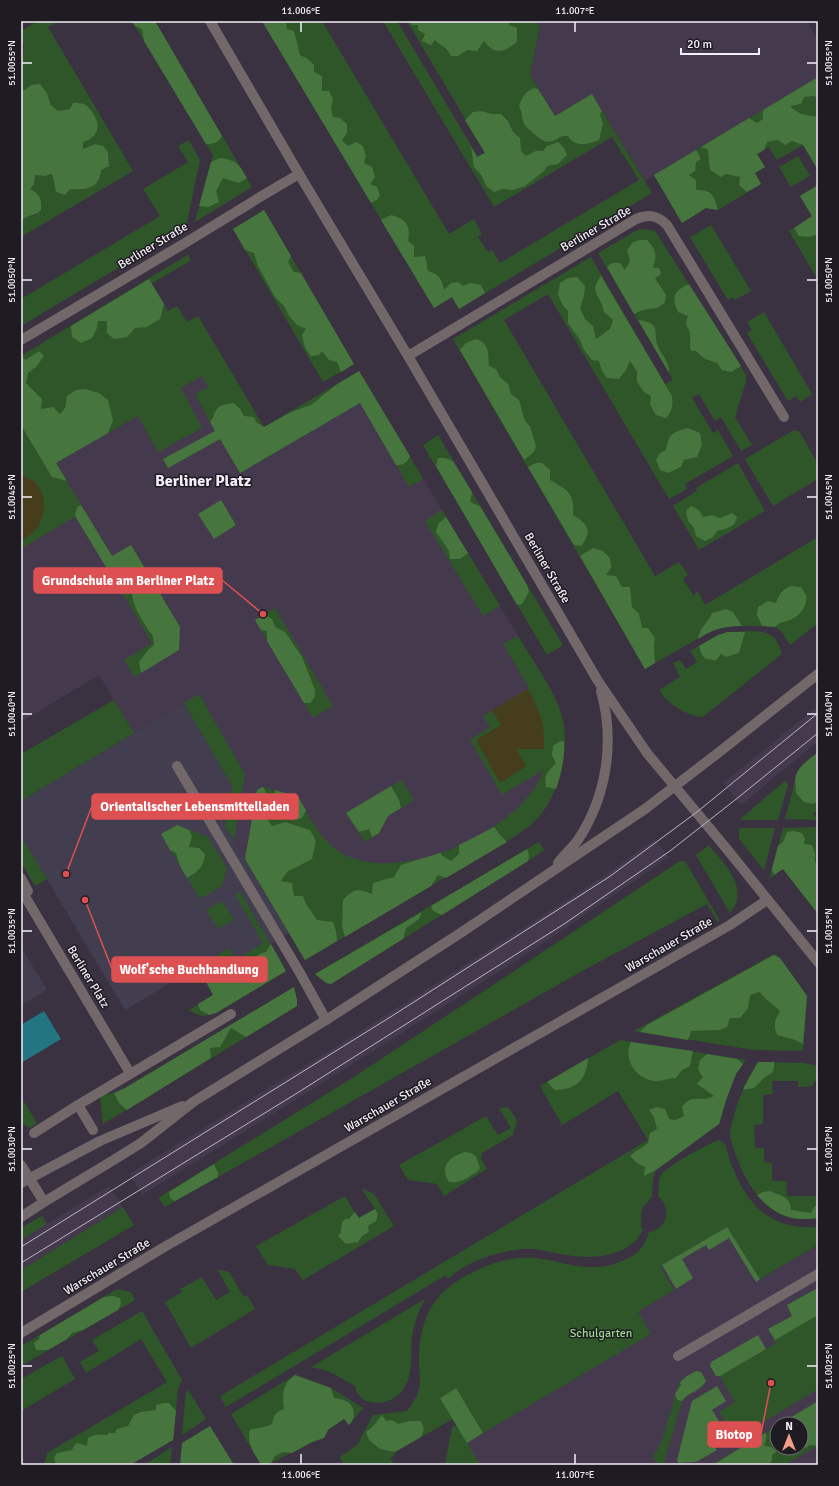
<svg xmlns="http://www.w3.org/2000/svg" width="839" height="1486" font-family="Signika,sans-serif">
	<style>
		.commercial { fill: #423e4f }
		.built { fill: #45394e; fill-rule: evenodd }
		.green { fill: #2f5629 }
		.forest { fill: #46753e }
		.sand { fill: #463d1d }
		.water { fill: #237582 }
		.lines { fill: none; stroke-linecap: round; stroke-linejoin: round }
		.minor { stroke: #726869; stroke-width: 10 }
		.tram { stroke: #bcb6c1; stroke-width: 1 }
		.ticks { fill: none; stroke: #f4eef8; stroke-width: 1.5 }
		.labels { text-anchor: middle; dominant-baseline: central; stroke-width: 3; stroke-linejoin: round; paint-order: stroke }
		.street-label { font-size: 12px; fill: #f4eef8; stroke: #1f1b22 }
		.park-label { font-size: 12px; fill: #96da8b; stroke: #1f1b22 }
		.district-label { font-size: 16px; font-weight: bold; fill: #f4eef8; stroke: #1f1b22 }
		.leader { fill: none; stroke: #dc5052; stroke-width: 1.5 }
		.callout-dot { fill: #dc5052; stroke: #1f1b22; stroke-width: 1.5 }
		.callout { fill: #dc5052; stroke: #dc5052; stroke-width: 1.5 }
		.callout-label { font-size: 13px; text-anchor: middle; font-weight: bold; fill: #fff }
		.neatline { fill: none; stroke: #f4eef8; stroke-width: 1.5 }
		.ticks-label { font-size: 10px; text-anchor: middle; fill: #f4eef8 }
	</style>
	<rect width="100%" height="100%" fill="#3a3241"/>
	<g class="commercial">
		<path d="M184 703 232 786 225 826 289 933 238 964 229 948 125 1010 21 836V801Z"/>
		<path d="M21 947 47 990 21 1005Z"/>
	</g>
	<g class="built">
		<path d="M539 21H807L818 40V77L645 181 592 94 555 116 530 75 540 26Z"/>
		<path d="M149 279 252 449 365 382 553 694 563 720 564 749 560 777 549 803 531 825 514 837 305 960 225 826 232 786 184 704 134 733 99 675 21 722V549L75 516 52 477 21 356Z"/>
		<path d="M818 706V741L741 805 723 783Z"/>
		<path d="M655 839 669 857 614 895 533 950 340 1072 142 1195 129 1174 337 1046 520 930 601 878Z"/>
		<path d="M109 1186 123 1207 21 1270V1240Z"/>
		<path d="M727 1227 760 1279 818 1245V1465H480L440 1398ZM777 1424H801V1448H777Z"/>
	</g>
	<g class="green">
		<path d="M38 21H59L48 27 133 171 21 237V221L26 217 36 215 30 189 35 175 45 176 52 174 54 186 81 190 99 180 101 170 95 144 83 149V142L70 109 58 111 51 105 47 93 21 89V60L23 59 24 44 21 41V31Z"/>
		<path d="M132 21H155L252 187 195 222 213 155Z"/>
		<path d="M262 21H322L449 234 474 219 482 234 478 237 488 252 492 250 500 263 639 180 612 137 494 207 383 21H397L478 157 485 152 407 21H539L540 25 530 75 555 116 592 94 652 193 459 309 452 297 434 308Z"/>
		<path d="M818 77V170L803 145 777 160 769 147 757 154 765 167 755 173 761 184 718 210 706 208 682 223 654 175Z"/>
		<path d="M189 140 200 160 186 227 21 326V299L160 216 143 189 188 162 178 146Z"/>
		<path d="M798 156 810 176 791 187 779 167Z"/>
		<path d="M818 185V280L789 231 812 217 800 196Z"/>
		<path d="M264 210 354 364 323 382 233 229Z"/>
		<path d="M711 225 751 291 735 300 733 297 728 300 690 237Z"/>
		<path d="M644 229 655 231 659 237 746 375V382L735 417 752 445 741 451 721 417 715 421 699 394 692 398 713 433 718 430 733 456 685 484 687 489 669 499 548 294 504 320 655 576 679 562 688 575 683 579 693 595 698 592 705 605 818 537V623L790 645 781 631 775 627 762 626H727L711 631 645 669 453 339 591 257 665 384 673 380 598 253 632 233 638 230Z"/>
		<path d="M189 254 190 261 151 284 168 311 177 306 187 322 198 316 264 427 359 371 423 479 409 487 360 403 240 473 220 439 168 468 163 459 215 431 195 394 208 387 202 376 181 388 202 428 158 452 138 416 56 463 112 556 131 545 180 627 179 650 134 677 124 660 152 643 76 516 21 549V356Z"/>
		<path d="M764 312 812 394 800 402 796 396 788 401 747 333 752 330 747 322Z"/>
		<path d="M794 430 799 431 818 464V482L816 480 773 506 745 459Z"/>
		<path d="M438 435 563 645 547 655 423 445Z"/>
		<path d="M738 463 765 511 699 550 673 506 697 491 696 488Z"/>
		<path d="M442 510 500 606 483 616 425 521Z"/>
		<path d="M275 608 333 706 313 718 255 620Z"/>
		<path d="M728 632C742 632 766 627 776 640 779 644 780 650 782 654L703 717C686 716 668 704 659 690L680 677 673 663 680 660 686 669 697 662 690 651 718 635Z"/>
		<path d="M518 636C531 658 558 695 563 720 569 749 560 789 542 813 534 823 524 830 514 837L305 960 245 859 257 790 263 787 298 797C309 816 320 839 340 852 396 886 507 836 537 784 540 780 541 774 543 770L502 795 470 740 490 727 483 716 529 688 503 644Z"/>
		<path d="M199 694 245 774 234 840 225 826 232 786 184 703Z"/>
		<path d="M114 700 134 733 21 801V754Z"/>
		<path d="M402 780 414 800 388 816 379 833 365 842 346 813Z"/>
		<path d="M786 780 788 785 778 820H739Z"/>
		<path d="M795 781 796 784V793L814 804 818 800V810L813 814 818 820 785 819Z"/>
		<path d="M177 825 208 837 227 868 222 886 200 899 161 834Z"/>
		<path d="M818 827V914L783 869 769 879 783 828Z"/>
		<path d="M739 828H775L764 870 739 839Z"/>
		<path d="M21 836 47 879 35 886 21 862Z"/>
		<path d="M539 842 544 850 536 856 331 984 326 983 315 974Z"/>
		<path d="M709 845C724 864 751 889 730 913L696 855Z"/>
		<path d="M680 861H685L720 921 718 922 707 904 586 969 165 1207 158 1198 354 1077Z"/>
		<path d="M241 893 286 971 216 1013 203 1016 196 1014 189 1010 213 995 197 967 229 948 236 960 263 943 235 894Z"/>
		<path d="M222 901 234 920 218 929 206 910Z"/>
		<path d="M774 954 780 958 807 996 803 1051 755 1050 634 1031Z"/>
		<path d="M294 987 297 1000V1006L103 1124 100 1095 114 1093 125 1088Z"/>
		<path d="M620 1040 746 1060 736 1074 726 1100 719 1124 656 1170 653 1179 652 1197 643 1207 641 1213V1227L643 1229C639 1239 632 1245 622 1250 604 1258 586 1258 566 1255 552 1253 538 1248 524 1249 498 1251 467 1261 448 1279L446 1275 226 1407 220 1396 648 1140 618 1091 562 1125 540 1086Z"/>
		<path d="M758 1062 804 1063 818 1066V1081H814L813 1086 798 1087V1081H772L773 1094 763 1095V1124L754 1125 755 1148H764V1162L772 1163V1181H786L787 1196H818V1218C777 1224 758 1203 741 1168 737 1157 731 1145 730 1133 730 1127 733 1121 734 1115 740 1096 747 1079 758 1062Z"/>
		<path d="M21 1097 37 1123 30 1128 21 1123Z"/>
		<path d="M508 1107 517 1120 513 1135 482 1153 481 1159 487 1169 444 1196 437 1184 408 1180 399 1165 486 1116 498 1135 511 1128 499 1108Z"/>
		<path d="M719 1140 725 1144C738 1192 762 1232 818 1227V1245L760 1279 727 1227 660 1267 674 1290 638 1312 651 1334 483 1433 456 1388 440 1398 453 1419 395 1452V1455L390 1458 395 1465H344L340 1457 357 1445 373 1415 407 1411C415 1400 421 1391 420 1378 420 1374 419 1370 419 1366 418 1320 432 1291 475 1271 493 1262 515 1256 536 1258 568 1262 589 1275 622 1261 637 1255 644 1248 649 1232 668 1229 672 1208 658 1196 659 1191 658 1183 660 1177 665 1166 707 1145 719 1140Z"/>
		<path d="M361 1188 374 1194 394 1226 303 1280 295 1269 268 1265 256 1246 345 1196 358 1218 375 1209Z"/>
		<path d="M123 1207 134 1225 21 1292V1270Z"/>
		<path d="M42 1216 47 1224 21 1240V1228Z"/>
		<path d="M217 1269 229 1272 244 1297 247 1295 255 1309 191 1348 165 1302 182 1292 180 1289 202 1277 216 1300 230 1292Z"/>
		<path d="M818 1288V1389L735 1439 719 1412 735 1402 720 1376 776 1343 768 1329 792 1316 787 1305Z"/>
		<path d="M117 1289 131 1292 135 1300 21 1366V1346Z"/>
		<path d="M425 1299C418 1312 414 1324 412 1337 411 1349 412 1361 410 1372 407 1391 392 1406 371 1402 362 1401 357 1395 355 1386L328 1371 311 1367Z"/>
		<path d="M142 1311 182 1380 178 1389 173 1440 130 1465H44L47 1453 167 1382 141 1339 86 1373 80 1362 99 1351 92 1340Z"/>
		<path d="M62 1356 75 1379 21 1411V1379Z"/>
		<path d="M696 1371 701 1372 706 1381C701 1391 688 1392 682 1401L664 1463 662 1465H658L653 1457 662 1441 678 1386 683 1379Z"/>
		<path d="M295 1375 331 1388 363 1408 349 1425 344 1419 328 1430 324 1438 312 1442 267 1465H261L231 1414Z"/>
		<path d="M188 1390 206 1419 182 1435 186 1392Z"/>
		<path d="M818 1401 817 1446 785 1465H711L777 1426V1448H801V1424H780Z"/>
		<path d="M457 1425 480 1465H445L452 1427Z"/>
		<path d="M172 1447 170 1464 144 1465Z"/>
	</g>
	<g class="forest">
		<path d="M132 21H155L222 136C218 143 214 144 206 144L144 41 142 29 135 26Z"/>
		<path d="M262 21H286L287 29 294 31 300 55 308 59 314 65V72L322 76V91H329L333 99 331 109 333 117 340 118 347 124V133L342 140 348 146 356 142 363 146 366 156 364 163 372 167 375 177 370 184 377 187 380 195 377 200 371 203Z"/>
		<path d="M408 21H509V25L517 28V42C504 52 495 56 484 41L477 51 467 50 458 56H451C447 47 441 46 435 40L431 45 422 41 425 34 418 30V25H412Z"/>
		<path d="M818 77V98L813 96 804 97 801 104 790 106C798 115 807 115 818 117V170L803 145 792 141 785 145 778 140 767 142 764 150 757 154 765 167 755 173 761 184 747 192 739 185 740 177 726 174 721 177 710 170 708 150 701 147 749 118 757 123 763 119V110Z"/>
		<path d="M40 84 47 93 51 105 58 111 70 109 73 103C77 103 83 103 86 105 89 108 92 112 94 115 102 128 96 138 83 142V149L95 144 103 146 108 152 109 166 101 170C101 172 100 177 99 179 94 190 80 190 70 189L65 195 56 192 52 174 45 176 35 175 34 184 30 189C40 194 42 199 41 210 35 216 28 215 21 221V89L25 90 31 85Z"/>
		<path d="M534 88 538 89 555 116 592 94 602 111 600 115 603 123 599 140C589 144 575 148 568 136 558 136 560 138 553 141 545 144 539 138 533 133 529 129 525 127 523 121 521 115 523 114 519 106 522 97 525 92 534 88Z"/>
		<path d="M481 111 492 114H501L508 121 513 132 520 138 521 151 526 156 536 151H543L547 146 558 142 564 148 567 155 558 164 547 166 544 171 525 186 513 190 503 189 494 192 486 186 482 176 474 167 471 147 477 157 485 153 465 120 473 112Z"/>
		<path d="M696 150 701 159 696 162 695 171 689 175 696 180V190C712 190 714 195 718 210L706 208 682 223 654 175Z"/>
		<path d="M220 158C236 160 239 164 247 178L239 183 223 178 216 191 219 202 208 207 199 206 211 162Z"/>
		<path d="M818 185V234L810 237 799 236 794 228 812 216 800 196Z"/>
		<path d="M264 210 291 256 288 262 294 272 301 273 354 364 341 372 337 362 329 360 322 351 319 355 311 356 305 348 302 335 306 329 297 325 289 316 284 306 275 297 258 266 254 253 245 250 233 229Z"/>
		<path d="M391 215C406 219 411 225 408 241L414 246V257L425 256 428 271C439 274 442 279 444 290L451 283 458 282 463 286 470 283 481 285 485 293 459 309 452 297 434 308 381 220Z"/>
		<path d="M640 240H647C657 251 657 254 653 268H659L661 274 655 278 666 295 665 302C656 311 654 307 644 310 641 310 637 313 634 314L607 267 612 263H620L625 270 630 261 627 250 633 242Z"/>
		<path d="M601 276 672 396C673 405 673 410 666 418L656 415 650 405 651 396 644 392 637 382V371L630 361 626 370 619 379 607 378 602 371 599 361 592 360 584 350 580 340 568 323V311L562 304 558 294 560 283 568 278 577 277 585 286 584 296 580 308 585 319 593 326 596 339 610 329 613 320 604 312C601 295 588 293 601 276Z"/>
		<path d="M149 279 164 304 160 319 147 327 135 328 127 337 114 339 107 333V321H98L97 328 92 338 81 343 72 337 71 326Z"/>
		<path d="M689 284 741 366 731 372 722 370 717 363 705 359 696 351H691C689 344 691 341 690 335 689 325 684 329 688 316L678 312C672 297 673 291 689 284Z"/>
		<path d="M638 320C644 321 648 321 653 325 657 330 655 337 657 344 660 354 670 361 669 373Z"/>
		<path d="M476 339C490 344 488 353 489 366L496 369 500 377 508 384 511 394 519 400 525 421 530 426 536 446 534 452 524 460 460 350 466 343Z"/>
		<path d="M39 351 44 356 36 367 28 373 26 383 42 399 41 409 53 407 60 414 65 408 67 396 76 390 85 389 99 393 108 400 113 420 108 433 56 463 67 481 52 477 21 425V357L26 360Z"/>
		<path d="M359 371 410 456C407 463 404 465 396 465L360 403 240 473 220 439 168 468 163 459 215 431 210 422C215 417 213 414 216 410 220 404 228 404 234 403L240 409 244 416 254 417 256 422 264 427 291 412 311 405 336 385Z"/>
		<path d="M688 428 700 433 702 445 697 457 684 460 681 467 668 473 660 470 656 460 660 453 666 450C669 434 672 432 688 428Z"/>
		<path d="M438 458H445L453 461 472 492 470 502 480 506 527 585 529 592 522 604 517 605 436 466Z"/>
		<path d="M536 463H542L550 470V480C568 490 575 494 573 515 588 524 593 531 581 546L574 545 528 467Z"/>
		<path d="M221 500 236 525 214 539 198 514Z"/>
		<path d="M81 505 112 556 131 545 180 627 179 650 141 673 139 662 148 650 154 645 153 636 147 628 137 611 133 600 131 590 115 572 106 567 75 516 77 507Z"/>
		<path d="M691 506 699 510 703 517 712 515 720 518 732 513 737 517 734 525 725 529 717 531 713 537 705 541 696 536 694 528 688 521 686 511Z"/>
		<path d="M446 517 468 553 460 559H450L449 551 436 532 438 524Z"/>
		<path d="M593 548 603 551 610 558 611 568 606 575 616 576 622 587H630L632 607 639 614 642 628H648L655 638 654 646 655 663 645 669 580 556Z"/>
		<path d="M791 586 801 587C802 589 805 593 806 595 808 606 800 615 792 619 784 623 782 620 775 627L762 626 757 615 758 607 768 601 776 603C778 595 783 589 791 586Z"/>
		<path d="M726 609 733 612 742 626C723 626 714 629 698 639 699 628 708 623 712 613Z"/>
		<path d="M264 615 272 619 275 627 285 632 302 657 315 690V697L310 703H304L267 641V631L261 630 255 620Z"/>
		<path d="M728 632H745L739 653 726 657 721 654 716 660C704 660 702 657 699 646L718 635Z"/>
		<path d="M560 741 564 742C565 758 561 775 556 789L546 787C544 776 547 771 556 764L552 755 553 746Z"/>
		<path d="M818 752V800L814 804 804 802 796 793C796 788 795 784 795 780 796 767 809 760 818 752Z"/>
		<path d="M391 786 399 800 401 808 388 816 379 833 372 837 369 829 359 832 346 813Z"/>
		<path d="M263 787 269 798 267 819 272 826 285 822 310 830 316 841 312 859 287 872 281 881 292 883 294 896H303L306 904 317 920 333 922 336 931 337 941 305 960 245 859 257 790Z"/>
		<path d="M275 790 298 797 306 810 302 818 296 820C281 811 273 811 275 790Z"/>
		<path d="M177 825 189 830 192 836 189 847 199 848 205 854C203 868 199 871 187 878L180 866 176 853 170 850 161 834Z"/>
		<path d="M494 827 500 835 507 842 446 878 438 875 431 886 345 937 342 926 343 900C354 889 357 888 372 894L373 883 394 877 401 865 440 853 443 856 451 861 459 854V845Z"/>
		<path d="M794 831 802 833 805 839 804 844 812 845 815 853V863H818V914L783 869 774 875 772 869 778 846 783 842 787 832Z"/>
		<path d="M527 849 529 856 528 861 442 915 433 911 431 906Z"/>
		<path d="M422 912 419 919 406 928 403 939 331 984 326 983 315 974Z"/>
		<path d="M271 944 286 971 216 1013 209 1015 200 1010 198 1004 213 995 206 981C215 980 221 977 230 979L233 968 244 969 259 954 266 952Z"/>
		<path d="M774 955 780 958 807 996 803 1044 795 1040 777 1035C773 1025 775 1020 780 1011 773 1004 765 1000 760 992L750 995 748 1008 740 1018H730L727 1027 720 1030 691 1031 688 1040 640 1032 647 1025Z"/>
		<path d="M294 987 297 1000V1006L246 1037 231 1028 220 1047 210 1048 211 1058 127 1110 119 1103 114 1093 125 1088Z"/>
		<path d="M631 1042 693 1051 690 1066 682 1070 676 1078C668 1078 660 1082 654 1081 635 1078 623 1059 631 1042Z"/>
		<path d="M707 1054 737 1059 743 1064 736 1074 726 1100 719 1124 656 1170 644 1176 645 1167 637 1163 630 1156C636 1150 643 1148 648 1143L650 1133 657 1129 654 1117 649 1110 657 1107 665 1109 669 1119 675 1120 684 1116 682 1107C690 1097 693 1099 704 1099 707 1099 710 1097 714 1096L697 1084 703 1077 698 1070 700 1060Z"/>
		<path d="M588 1058C587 1079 576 1090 555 1090L547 1082Z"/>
		<path d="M758 1062H774C775 1076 770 1072 762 1080 755 1087 755 1090 743 1089Z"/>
		<path d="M465 1152 471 1153 476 1156 480 1168C477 1173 474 1173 470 1176 463 1181 458 1183 449 1182 439 1166 450 1156 465 1152Z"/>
		<path d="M214 1164 218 1173V1177L175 1201 170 1198 169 1192Z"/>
		<path d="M770 1191C780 1196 790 1195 791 1210L811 1213 814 1207 818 1204V1218C791 1222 775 1215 757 1195L763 1192Z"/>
		<path d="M375 1209 378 1214 376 1221 368 1226 369 1232 362 1236 358 1242 346 1244 338 1236 341 1232 342 1222 345 1219H349L355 1212 359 1218Z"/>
		<path d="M727 1227 760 1279 756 1282 729 1238 709 1250 706 1245 682 1259 693 1278 676 1289 662 1265Z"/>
		<path d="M818 1288V1315L775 1340 768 1329 792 1316 787 1305Z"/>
		<path d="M113 1296 120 1298 121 1304 118 1310 83 1330 72 1333 67 1339 48 1350H36L34 1343 39 1339 40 1335 104 1297Z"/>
		<path d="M758 1335 766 1349 720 1376H716L710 1366 711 1362Z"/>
		<path d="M696 1371 701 1372 706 1381C701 1391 688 1392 682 1401 677 1401 676 1398 675 1394L681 1385 680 1382 687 1376Z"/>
		<path d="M295 1375 331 1388 334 1398C338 1399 343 1399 346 1401 356 1406 356 1418 349 1425L344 1419 328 1430 324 1438 312 1442 292 1453 283 1452 275 1456 271 1463 267 1465H261C255 1454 246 1443 250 1430 258 1427 265 1428 272 1424 274 1415 275 1412 284 1409 282 1395 282 1384 295 1375Z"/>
		<path d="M717 1386 726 1401 712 1410 721 1424 707 1433 717 1450 696 1462 678 1463 677 1460 692 1401Z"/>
		<path d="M456 1388 483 1433 467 1443 440 1398Z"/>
		<path d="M818 1401V1446L810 1445C804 1449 799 1451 792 1450L790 1448H801V1424H780Z"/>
		<path d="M163 1403H169L176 1411 173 1440 130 1465H56L54 1457 57 1453 72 1450 75 1444 78 1443 87 1446 88 1438C94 1434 100 1434 108 1435V1433H115L117 1429 128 1426 134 1415 141 1412 156 1410V1405Z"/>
		<path d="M382 1415 386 1421 392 1420 398 1424 410 1421H421L424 1429 421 1437 395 1452 380 1449 369 1440 366 1432C374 1427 376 1422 382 1415Z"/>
		<path d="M210 1426 234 1465H180L182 1443Z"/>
		<path d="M765 1433 767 1435 764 1446 771 1447 775 1450 776 1452 772 1455V1460L769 1464 713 1465Z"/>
	</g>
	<g class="sand">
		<path d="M21 475C26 477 31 479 35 482 52 498 43 534 21 540Z"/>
		<path d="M528 689C540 710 545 725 544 749H516L526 766 500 783 476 740 501 725 492 710Z"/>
	</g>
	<path class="water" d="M44 1011 61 1039 21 1063V1025Z"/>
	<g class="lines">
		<g class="minor">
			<path d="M210 21 299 174 408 356 598 681 647 753 726 848 818 962"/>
			<path d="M21 340 185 243 265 194 299 174"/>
			<path d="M408 356 636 219C649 214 657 215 667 225L784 417"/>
			<path d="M177 766 300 973 326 1020"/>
			<path d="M558 863C564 855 572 848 578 840 607 796 615 741 601 691"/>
			<path d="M21 878 28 891 23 893 130 1073"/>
			<path d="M78 1105 231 1014"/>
			<path d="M34 1133 78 1105 93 1130"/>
			<path d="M21 1165 44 1202"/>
			<path d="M21 1183 100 1141 182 1106"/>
			<path d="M21 1217 44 1202 112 1161 141 1143 193 1102 326 1020 462 932 645 809 718 753 818 674"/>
			<path d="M21 1333 166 1246 730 925 767 900"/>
			<path d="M678 1356 818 1274"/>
		</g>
		<g class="tram">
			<path d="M21 1247 392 1016 609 877 697 812 818 713"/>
			<path d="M21 1263 294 1095 564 924 670 851 735 800 818 733"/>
		</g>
	</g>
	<path class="ticks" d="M301 22V32M575 22V32M22 63H32M807 63H817M22 280H32M807 280H817M22 497H32M807 497H817M22 714H32M807 714H817M22 931H32M807 931H817M22 1149H32M807 1149H817M22 1366H32M807 1366H817M301 1454V1464M575 1454V1464"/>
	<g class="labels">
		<g class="street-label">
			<text transform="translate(596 229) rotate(-30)">Berliner Straße</text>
			<text transform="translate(153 246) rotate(-31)">Berliner Straße</text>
			<text transform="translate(547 568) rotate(60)">Berliner Straße</text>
			<text transform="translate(669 945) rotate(-30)">Warschauer Straße</text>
			<text transform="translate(88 977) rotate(59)">Berliner Platz</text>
			<text transform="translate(388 1105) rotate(-30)">Warschauer Straße</text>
			<text transform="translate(107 1267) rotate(-31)">Warschauer Straße</text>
		</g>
		<g class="park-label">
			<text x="601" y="1333">Schulgarten</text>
		</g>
		<g class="district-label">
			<text x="203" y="481">Berliner Platz</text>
		</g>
	</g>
	<path class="leader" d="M263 614L222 580M66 874L92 806M85 900L112 969M771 1383L761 1434"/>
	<g class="callout-dot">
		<circle cx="263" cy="614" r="4"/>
		<circle cx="66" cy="874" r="4"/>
		<circle cx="85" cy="900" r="4"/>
		<circle cx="771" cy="1383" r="4"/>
	</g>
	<g class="callout">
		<rect x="34" y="568" width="188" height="25" rx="4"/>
		<rect x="92" y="794" width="206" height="25" rx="4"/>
		<rect x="112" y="957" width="155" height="25" rx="4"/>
		<rect x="708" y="1422" width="53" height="25" rx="4"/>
	</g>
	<g class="callout-label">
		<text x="128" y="585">Grundschule am Berliner Platz</text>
		<text x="195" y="811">Orientalischer Lebensmittelladen</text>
		<text x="189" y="974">Wolf'sche Buchhandlung</text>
		<text x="734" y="1439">Biotop</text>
	</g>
	<rect width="839" height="1486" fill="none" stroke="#1f1b22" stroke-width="44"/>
	<g transform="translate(789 1436)"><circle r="19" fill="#1f1b22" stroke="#746f78"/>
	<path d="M0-3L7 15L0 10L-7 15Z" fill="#f49e89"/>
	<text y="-6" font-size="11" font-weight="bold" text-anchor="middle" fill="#f4eef8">N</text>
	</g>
	<path d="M681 48v6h78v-6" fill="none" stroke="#f4eef8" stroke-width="2"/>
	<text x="687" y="48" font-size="12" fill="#f4eef8" stroke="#1f1b22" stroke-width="3" paint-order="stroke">20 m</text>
	<rect x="22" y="22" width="795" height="1442" class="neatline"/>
	<g class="ticks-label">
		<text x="301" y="14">11.006°E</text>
		<text x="575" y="14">11.007°E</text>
		<text transform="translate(11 63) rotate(-90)" y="4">51.0055°N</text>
		<text transform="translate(828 63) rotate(-90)" y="4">51.0055°N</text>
		<text transform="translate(11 280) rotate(-90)" y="4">51.0050°N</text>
		<text transform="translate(828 280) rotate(-90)" y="4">51.0050°N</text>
		<text transform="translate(11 497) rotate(-90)" y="4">51.0045°N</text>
		<text transform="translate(828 497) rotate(-90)" y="4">51.0045°N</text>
		<text transform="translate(11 714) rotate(-90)" y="4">51.0040°N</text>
		<text transform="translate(828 714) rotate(-90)" y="4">51.0040°N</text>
		<text transform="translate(11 931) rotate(-90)" y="4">51.0035°N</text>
		<text transform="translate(828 931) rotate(-90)" y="4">51.0035°N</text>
		<text transform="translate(11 1149) rotate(-90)" y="4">51.0030°N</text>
		<text transform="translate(828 1149) rotate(-90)" y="4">51.0030°N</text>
		<text transform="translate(11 1366) rotate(-90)" y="4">51.0025°N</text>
		<text transform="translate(828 1366) rotate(-90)" y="4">51.0025°N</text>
		<text x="301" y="1478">11.006°E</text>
		<text x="575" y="1478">11.007°E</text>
	</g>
</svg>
